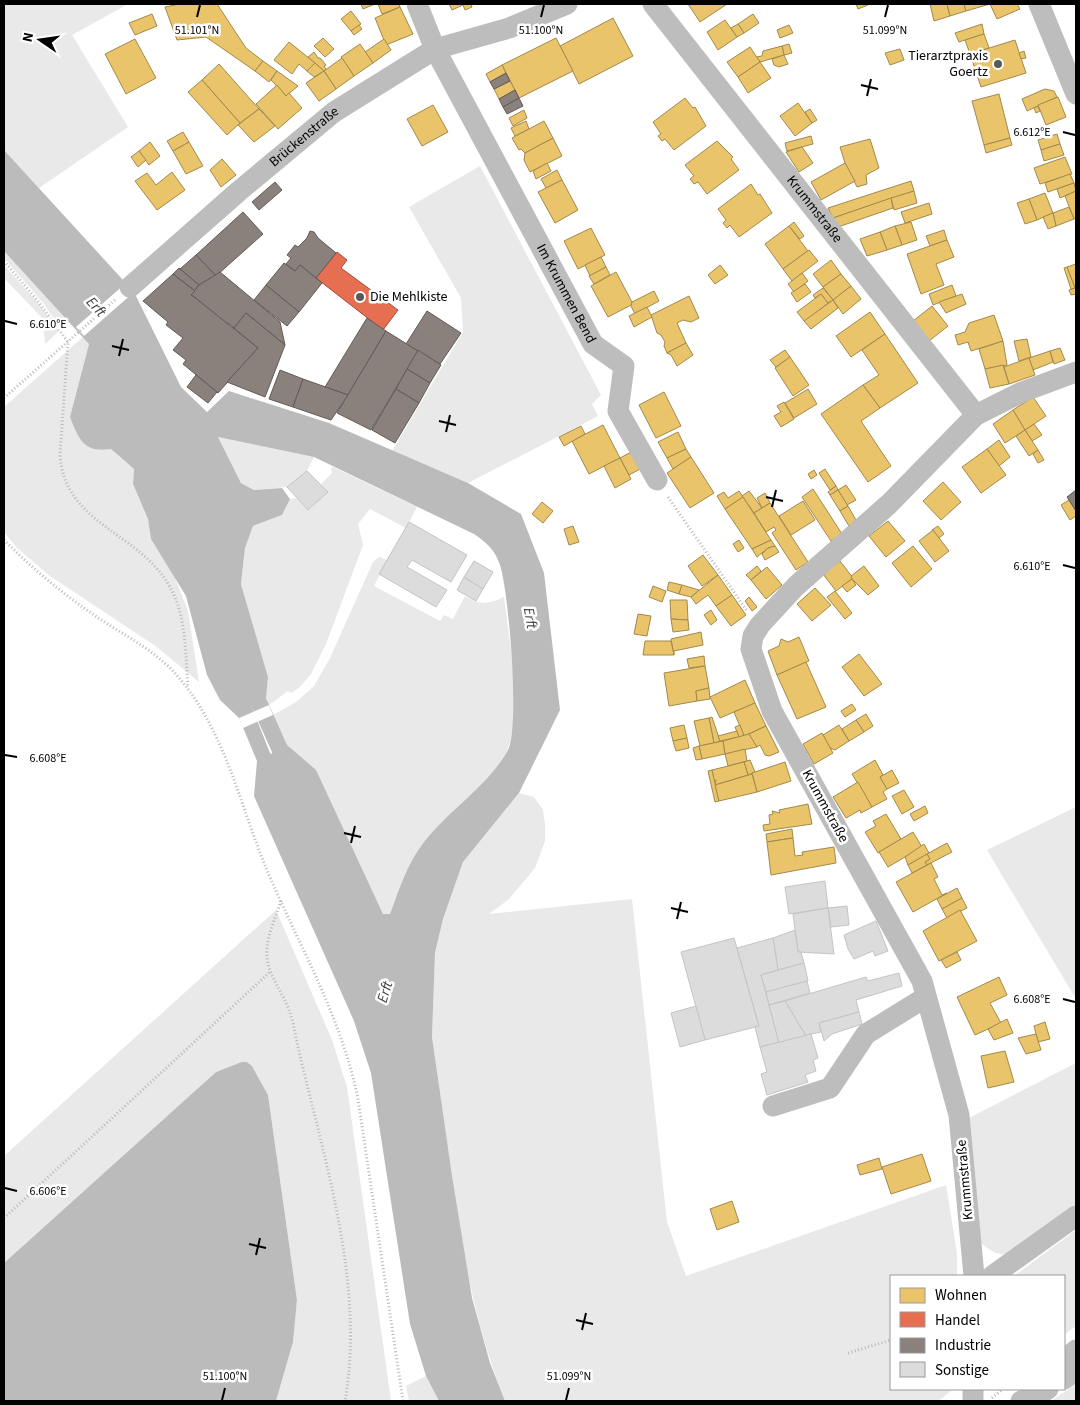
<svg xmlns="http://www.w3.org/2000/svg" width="1080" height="1405" font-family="'Source Sans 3',sans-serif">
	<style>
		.green { fill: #e9e9e9 }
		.water { fill: #bbb; fill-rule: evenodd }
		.pier { fill: #fff }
		.homes { fill: #e9c46a; stroke: #a3894a }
		.shops { fill: #e76f51; stroke: #a24e39 }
		.industry { fill: #8a817c; stroke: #615a57 }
		.building { fill: #dcdcdc; stroke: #c4c4c4 }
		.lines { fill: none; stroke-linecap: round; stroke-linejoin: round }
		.path { stroke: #b8b8b8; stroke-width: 3; stroke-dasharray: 1 2.5; stroke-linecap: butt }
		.minor { stroke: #bdbdbd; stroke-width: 21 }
		.ticks { fill: none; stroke: #000; stroke-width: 2 }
		.poi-dot { fill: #595959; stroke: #fff; stroke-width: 2 }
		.labels { text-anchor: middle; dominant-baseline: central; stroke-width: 5; stroke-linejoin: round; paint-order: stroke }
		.poi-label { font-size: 14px; fill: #000; stroke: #fff; text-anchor: end }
		.street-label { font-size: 14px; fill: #000; stroke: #fff }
		.water-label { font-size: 15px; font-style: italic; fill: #3f3f3f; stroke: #fff }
		.ticks-label { font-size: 12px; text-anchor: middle; fill: #000; stroke: #fff; stroke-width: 5; stroke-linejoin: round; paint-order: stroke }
	</style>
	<rect width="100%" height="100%" fill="#fff"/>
	<g class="green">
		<path d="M4 4H128L72 35 128 127 39 188 4 150Z"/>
		<path d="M480 166 601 395 592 404 598 416 468 483 392 451 463 332 461 298 409 207Z"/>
		<path d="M4 251 70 321 61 329 44 304 4 258Z"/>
		<path d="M4 265 37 302 59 331 45 344 43 319 4 278Z"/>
		<path d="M84 336 89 344 70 417C79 440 84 453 111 449L134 469 133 484 148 519 151 539 172 570 188 611 199 682 157 647 50 576 17 548 4 532V407Z"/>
		<path d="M218 437 314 457 307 471 287 487 254 490 241 483Z"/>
		<path d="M333 467 417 507 406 528 370 509 358 524 363 545 326 644 311 674 299 688 291 693 288 691 269 705 266 697 268 677 241 584 245 548 253 526 282 515 290 499 296 498 309 510 328 492 321 484 332 473 331 468Z"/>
		<path d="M379 557 387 560 374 586 440 621 444 615 453 619 465 596C481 606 488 604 504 597 509 640 522 705 509 745 500 777 446 814 424 842 407 862 399 890 390 914H383L299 757 287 745 273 715 296 702 314 686 330 658 373 562Z"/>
		<path d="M519 793 534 797 543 810 545 824V841L535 868 509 899 489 914 632 899 667 1222 686 1276 946 1185 957 1253V1276H891V1389H953L939 1401H505C459 1286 450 1159 432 1037L435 953 443 919 463 862Z"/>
		<path d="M1076 807V999L987 850Z"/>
		<path d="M276 910 332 1040 347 1087 391 1401H276L293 1342 297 1300 268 1095 252 1066 247 1062 216 1072 4 1263V1156Z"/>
		<path d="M1076 1063V1206L1008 1254C998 1256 989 1250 981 1243L969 1118Z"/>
		<path d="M1076 1230V1326L1064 1335V1276H1014Z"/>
		<path d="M426 1376 439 1401H409L406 1386Z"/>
		<path d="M1076 1384V1401H1051Z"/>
	</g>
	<g class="water">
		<path d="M4 150 134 292 181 387 207 412 229 391 329 423 468 483 521 514 544 573 560 710 519 793 463 862 443 919 435 953 432 1037 452 1176 472 1298 490 1363 505 1401H439L426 1376 410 1324 371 1073 354 1021 254 796 257 761 239 718 220 700 207 675 186 596 151 539 148 519 133 484 134 469 111 449C84 453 79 440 70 417L89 344 4 251ZM218 437 314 457 474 534C487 543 495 550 500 565 509 593 520 726 508 750 488 786 449 810 424 842 407 863 399 890 390 914H383L316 770 287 745 266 698 268 677 241 584 245 548 253 526 282 515 290 499 282 488 254 490 241 483ZM251 705 272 752V754L270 753Z"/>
		<path d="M242 1062H247L252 1066 268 1095 297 1300 293 1342 276 1401H4V1263L216 1072Z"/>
	</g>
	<g class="pier">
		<path d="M126 283 134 292 84 336 76 327Z"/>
		<path d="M269 705 273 715 243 728 239 718Z"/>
	</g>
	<g class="homes">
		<path d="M180 4H217L246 48 263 61 255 71 206 37 177 40 165 7Z"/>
		<path d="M361 4H375L363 9Z"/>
		<path d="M378 4H399L400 7 382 14Z"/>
		<path d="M449 4H471L472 7 465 10 463 5 452 10Z"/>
		<path d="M688 4H727L700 22Z"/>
		<path d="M856 4H867L868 5 858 9Z"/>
		<path d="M930 4H947L950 16 934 21Z"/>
		<path d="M947 4H964L966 11 950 16Z"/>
		<path d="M964 4H990L966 11Z"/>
		<path d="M990 4H1017L1020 9 997 19Z"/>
		<path d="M400 7 413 34 386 45 375 18Z"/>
		<path d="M351 11 361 24 351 31 341 19Z"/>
		<path d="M152 14 157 26 135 35 129 23Z"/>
		<path d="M753 14 759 23 744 33 738 24Z"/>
		<path d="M613 18 633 56 579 84 560 46Z"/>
		<path d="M725 20 737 37 718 50 707 32Z"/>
		<path d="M738 24 744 33 737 37 731 28Z"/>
		<path d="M982 24 984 34 959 42 955 33Z"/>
		<path d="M359 25 362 29 354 35 351 31Z"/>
		<path d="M789 25 793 33 780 38 777 30Z"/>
		<path d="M984 34 989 48 970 54 965 40Z"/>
		<path d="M323 38 334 49 325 57 314 46Z"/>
		<path d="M556 38 573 71 519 98 502 65Z"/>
		<path d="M135 39 156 78 126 94 105 54Z"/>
		<path d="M384 39 391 50 373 63 365 52Z"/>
		<path d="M1015 40 1026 73 981 87 970 54Z"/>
		<path d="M289 42 315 63 307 71 299 64 292 74 274 60Z"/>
		<path d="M360 44 373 63 354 76 341 57Z"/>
		<path d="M789 44 792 53 784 55 782 46Z"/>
		<path d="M782 46 784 55 760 62 756 57 762 56 763 51Z"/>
		<path d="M750 47 760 62 738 77 727 62Z"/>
		<path d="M900 49 904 60 890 65 885 53Z"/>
		<path d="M1024 51 1026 58 1021 59 1019 53Z"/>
		<path d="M314 52 318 58H320L326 65 324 66 326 69 324 71 308 57Z"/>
		<path d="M784 55 788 64 779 67 774 65 772 59Z"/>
		<path d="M342 58 354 76 336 89 324 71Z"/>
		<path d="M263 61 277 71 269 82 255 71Z"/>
		<path d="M760 62 771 78 748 93 738 77Z"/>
		<path d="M315 63 324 71 314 77 307 71Z"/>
		<path d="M219 64 259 109 240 123 202 80Z"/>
		<path d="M502 65 506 73 490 82 486 74Z"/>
		<path d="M277 71 298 86 286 96 271 80Z"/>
		<path d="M324 71 336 89 319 101 306 83Z"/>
		<path d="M202 80 240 123 227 135 188 92Z"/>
		<path d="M510 81 515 90 499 99 494 89Z"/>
		<path d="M277 85 286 96 289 93 302 108 278 129 256 104Z"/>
		<path d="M1045 89 1054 91 1057 97 1027 111 1022 99Z"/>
		<path d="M999 94 1010 138 984 145 972 101Z"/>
		<path d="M1058 97 1066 117 1046 125 1038 105Z"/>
		<path d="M685 98 693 108 695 107 706 126 674 150 665 139 662 141 658 136 661 134 653 122Z"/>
		<path d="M798 103 812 123 795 136 780 116Z"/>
		<path d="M433 105 448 132 422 146 407 119Z"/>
		<path d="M1038 106 1040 111 1036 113 1034 108Z"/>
		<path d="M259 109 275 126 254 142 238 125Z"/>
		<path d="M810 109 817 120 812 123 805 112Z"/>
		<path d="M524 110 527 118 513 126 509 118Z"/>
		<path d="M526 121 529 129 515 136 511 128Z"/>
		<path d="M544 121 553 138 525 153 521 149 519 150 512 138Z"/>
		<path d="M183 132 189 142 173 151 167 141Z"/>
		<path d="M1057 134 1060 144 1041 150 1038 140Z"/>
		<path d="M811 136 813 144 787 151 785 143Z"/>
		<path d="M553 138 562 156 530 172 524 160 525 153Z"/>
		<path d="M1010 138 1012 145 986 153 984 145Z"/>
		<path d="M870 139 879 168 866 175 867 184 857 187 845 163 840 147Z"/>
		<path d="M717 141 733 157 731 159 739 170 707 194 698 182 694 184 690 179 694 176 685 165Z"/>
		<path d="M150 142 160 156 149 165 139 151Z"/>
		<path d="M189 142 203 166 186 174 173 151Z"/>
		<path d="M1060 144 1064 155 1044 161 1041 150Z"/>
		<path d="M802 147 813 163 799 172 786 152Z"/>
		<path d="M139 151 146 160 138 167 131 157Z"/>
		<path d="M1065 157 1072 174 1040 184 1034 168Z"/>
		<path d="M222 159 236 175 221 187 210 170Z"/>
		<path d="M547 163 551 171 536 179 533 171Z"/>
		<path d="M845 163 855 181 821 200 811 182Z"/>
		<path d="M557 170 562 180 546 188 541 179Z"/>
		<path d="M172 172 185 190 157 210 135 181 147 173 156 185Z"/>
		<path d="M1070 174 1074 183 1048 192 1045 183Z"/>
		<path d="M562 180 578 210 555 223 538 192Z"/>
		<path d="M911 181 914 191 833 218 828 208Z"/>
		<path d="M1074 183 1076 191 1060 198 1057 189Z"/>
		<path d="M751 184 758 195 760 194 772 213 739 237 730 225 727 228 723 223 726 220 718 209Z"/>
		<path d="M914 191 917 203 894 210 891 198Z"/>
		<path d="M1076 191V218L1074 219 1065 196Z"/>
		<path d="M1045 193 1053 213 1037 220 1029 199Z"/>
		<path d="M891 198 893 208 838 227 833 218Z"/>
		<path d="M1029 199 1037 220 1025 224 1017 203Z"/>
		<path d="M929 203 932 214 905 223 901 212Z"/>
		<path d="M1069 207 1074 219 1056 226 1053 213Z"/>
		<path d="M1053 213 1056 226 1048 229 1043 217Z"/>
		<path d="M794 222 804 236 800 239 789 226Z"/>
		<path d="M911 222 917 240 902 245 895 226Z"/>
		<path d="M789 226 808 251 783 269 765 244Z"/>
		<path d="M895 226 902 245 887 250 880 232Z"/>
		<path d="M591 228 605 255 578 269 564 241Z"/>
		<path d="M944 230 947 240 930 246 926 236Z"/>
		<path d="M880 232 887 250 867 256 860 239Z"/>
		<path d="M947 240 954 257 936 264 944 285 921 294 907 254Z"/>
		<path d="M809 250 818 261 792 281 783 269Z"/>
		<path d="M601 257 606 267 590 276 585 265Z"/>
		<path d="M831 260 841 274 823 287 813 274Z"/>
		<path d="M1076 264V294L1071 295 1069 290 1075 288 1067 267Z"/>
		<path d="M720 265 728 275 715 284 708 275Z"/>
		<path d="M606 267 610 275 594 284 589 276Z"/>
		<path d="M1067 267 1075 288 1071 289 1064 268Z"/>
		<path d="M616 272 633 304 608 317 591 286Z"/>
		<path d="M802 273 808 281 794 292 788 284Z"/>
		<path d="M841 274 851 286 833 300 823 287Z"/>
		<path d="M805 284 811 292 797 302 791 293Z"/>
		<path d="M952 285 956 296 933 305 929 294Z"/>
		<path d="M851 286 861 299 843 314 833 300Z"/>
		<path d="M823 288 833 300 828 303 821 294 815 298 813 295Z"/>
		<path d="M654 291 659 301 635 314 631 306 632 302Z"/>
		<path d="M821 294 828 303 805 322 797 312Z"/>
		<path d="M962 294 966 304 946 313 939 302Z"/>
		<path d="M689 296 699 318 691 322 683 320 677 323 686 343 667 353 664 346 665 342 661 335 657 333 651 315Z"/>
		<path d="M833 300 838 308 811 329 804 321Z"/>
		<path d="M932 306 948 326 929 341 913 321Z"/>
		<path d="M647 307 652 317 634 327 629 316Z"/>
		<path d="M870 312 885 334 851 357 836 336Z"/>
		<path d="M994 315 1003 341 971 351 968 342 958 345 955 335 965 332 969 323Z"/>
		<path d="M885 334 918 383 880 408 863 385 879 375 862 350Z"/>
		<path d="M1027 339 1031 357 1019 361 1014 341Z"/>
		<path d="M1003 341 1007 365 985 369 979 349Z"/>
		<path d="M686 343 693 355 677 366 671 355 667 353Z"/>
		<path d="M1060 348 1065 360 1054 364 1050 351Z"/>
		<path d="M785 350 790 357 776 367 770 360Z"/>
		<path d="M1050 351 1053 362 1033 370 1029 358Z"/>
		<path d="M790 357 809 385 793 396 775 368Z"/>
		<path d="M1029 358 1035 375 1009 384 1004 367Z"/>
		<path d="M1003 365 1009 384 990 388 985 369Z"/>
		<path d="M863 385 880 408 861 421 891 466 868 482 821 414Z"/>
		<path d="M808 389 817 404 794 418 785 403Z"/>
		<path d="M664 392 681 426 656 438 639 405Z"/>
		<path d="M1033 397 1046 416 1025 430 1013 410Z"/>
		<path d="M784 402 794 419 781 427 774 416 781 412 777 406Z"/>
		<path d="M1013 410 1025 430 1005 443 993 424Z"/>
		<path d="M1034 424 1042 435 1032 441 1025 430Z"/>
		<path d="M603 425 620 458 589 474 572 441Z"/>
		<path d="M581 426 585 434 564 446 559 437Z"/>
		<path d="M1025 430 1038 450 1029 456 1016 436Z"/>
		<path d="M678 432 686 449 667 458 658 442Z"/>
		<path d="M999 440 1010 457 999 466 987 449Z"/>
		<path d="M686 449 691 457 673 469 667 458Z"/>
		<path d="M987 449 1006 475 981 493 962 467Z"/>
		<path d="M1038 450 1044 460 1038 463 1033 454Z"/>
		<path d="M633 451 642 468 629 475 620 458Z"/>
		<path d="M691 457 714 493 690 508 667 473Z"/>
		<path d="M620 458 631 479 615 488 604 466Z"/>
		<path d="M825 469 836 486 830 490 819 473Z"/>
		<path d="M814 470 817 475 811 479 808 474Z"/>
		<path d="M943 482 961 502 941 520 923 501Z"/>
		<path d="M846 485 856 500 847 505 838 490Z"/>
		<path d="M836 486 838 490 830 495 828 492Z"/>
		<path d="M813 489 842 534 831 541 802 497Z"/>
		<path d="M838 490 848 506 840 511 830 495Z"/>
		<path d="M739 491 743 497 725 509 717 496 724 492 728 498Z"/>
		<path d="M749 491 762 508 754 513 742 496Z"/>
		<path d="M765 493 770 503 762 508 757 498Z"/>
		<path d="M743 497 771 540 752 549 725 509Z"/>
		<path d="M1069 500 1076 511V516L1070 520 1061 505Z"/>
		<path d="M803 501 815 520 791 535 779 516Z"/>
		<path d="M542 502 553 511 543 523 532 514Z"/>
		<path d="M770 503 808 562 796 570 772 533 776 530 774 527 766 532 754 513Z"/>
		<path d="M848 506 856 520 849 526 840 511Z"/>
		<path d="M888 521 905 541 886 557 869 536Z"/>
		<path d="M573 526 579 542 569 545 564 529Z"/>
		<path d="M938 526 944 534 939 538 932 530Z"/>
		<path d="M933 530 949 551 935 562 919 541Z"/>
		<path d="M739 540 744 548 738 552 733 544Z"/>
		<path d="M771 540 775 546 768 548 757 557 752 549Z"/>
		<path d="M775 546 779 552 765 560 762 554 768 548Z"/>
		<path d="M913 546 932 569 911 587 892 563Z"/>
		<path d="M703 555 718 575 702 586 688 566Z"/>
		<path d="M840 561 853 578 836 591 823 574Z"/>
		<path d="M757 566 761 571 751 580 746 575Z"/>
		<path d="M864 566 879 586 868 595 852 579 851 576Z"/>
		<path d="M767 567 782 585 766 599 751 580Z"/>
		<path d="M718 575 732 595 716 606 708 595 696 604 691 597Z"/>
		<path d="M852 579 856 585 847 592 842 586Z"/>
		<path d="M669 582 682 585 679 594 667 590Z"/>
		<path d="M682 585 699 590 691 597 679 594Z"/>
		<path d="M653 586 666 591 662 602 649 597Z"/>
		<path d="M815 588 831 605 812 621 797 604Z"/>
		<path d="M835 591 852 613 845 619 827 597Z"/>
		<path d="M732 595 746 615 731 626 716 606Z"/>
		<path d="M749 597 757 607 752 611 745 601Z"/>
		<path d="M670 600H687L688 620 671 619Z"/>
		<path d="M711 610 717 620 711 625 704 615Z"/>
		<path d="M638 614 651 616 647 636 634 634Z"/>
		<path d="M671 619 688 620 689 630 673 632Z"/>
		<path d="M701 632 703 645 674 651V655L671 639Z"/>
		<path d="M799 637 809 661 777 675 768 651 779 646 781 639 788 642Z"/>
		<path d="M645 641H671L674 655H643Z"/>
		<path d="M859 654 882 684 864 696 842 667Z"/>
		<path d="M704 656 705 666 689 668 687 659Z"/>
		<path d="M806 662 826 707 797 719 777 675Z"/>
		<path d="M705 666 709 688 696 691 697 701 669 706 664 673Z"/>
		<path d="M745 680 755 703 720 718 710 697Z"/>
		<path d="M709 688 710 699 697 701 696 691Z"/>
		<path d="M755 703 766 726 744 736 734 712Z"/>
		<path d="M852 704 856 710 845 717 841 711Z"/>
		<path d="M866 714 873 726 864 732 856 720Z"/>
		<path d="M712 717 720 741 714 743 709 718Z"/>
		<path d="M709 718 714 743 700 746 694 721Z"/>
		<path d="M856 720 864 732 849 741 842 729Z"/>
		<path d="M684 725 687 738 673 741 670 728Z"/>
		<path d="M740 725 744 736 739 737 735 727Z"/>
		<path d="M839 725 849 741 835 750 830 748 823 735Z"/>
		<path d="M766 726 779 752 769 756 765 755 760 745 757 747 754 743 749 734Z"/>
		<path d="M737 731 739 737 720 741 718 736Z"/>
		<path d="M822 733 833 753 814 764 803 744Z"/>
		<path d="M749 734 757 747 725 754 723 741Z"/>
		<path d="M687 738 689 748 676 751 673 741Z"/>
		<path d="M723 741 725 754 702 759 699 746Z"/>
		<path d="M699 746 702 759 696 760 693 748Z"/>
		<path d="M745 749 747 761 728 766 725 754Z"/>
		<path d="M750 760 755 772 748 775 744 762Z"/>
		<path d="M875 760 883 775 880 777 887 789 883 792 887 799 872 807 852 774Z"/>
		<path d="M744 762 748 775 715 785 716 780 714 781 712 770Z"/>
		<path d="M785 762 791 781 757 792 752 773Z"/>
		<path d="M712 770 719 801 715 802 708 771Z"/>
		<path d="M892 770 899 783 887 789 880 777Z"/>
		<path d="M752 774 757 792 719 801 715 785Z"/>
		<path d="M858 782 872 807 861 813 860 810 846 818 833 797Z"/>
		<path d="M904 790 914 807 902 814 892 796Z"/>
		<path d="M808 804 812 824 764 831 763 825 770 824 769 815 773 814 772 811 780 813 779 810Z"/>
		<path d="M925 806 928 813 914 821 910 814Z"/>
		<path d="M886 814 901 839 878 853 865 832 876 826 873 821Z"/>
		<path d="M792 829 793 838 767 842 766 834Z"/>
		<path d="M913 832 922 847 888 867 879 852Z"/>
		<path d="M793 838 795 856 803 855 802 852 834 847 836 863 771 875 767 842Z"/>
		<path d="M947 843 952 852 927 865 925 862 930 859 927 854Z"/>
		<path d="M924 844 929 853 908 865 905 857Z"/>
		<path d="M927 854 930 859 925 862 927 865 912 873 908 865Z"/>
		<path d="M931 863 938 877 934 879 942 895 947 893 913 912 896 882Z"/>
		<path d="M957 888 962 898 942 909 937 899Z"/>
		<path d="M962 898 967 908 947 918 942 909Z"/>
		<path d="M960 910 977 941 939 961 923 931Z"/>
		<path d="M957 952 961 960 946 968 941 960Z"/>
		<path d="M999 977 1007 995 990 1003 1001 1023 975 1035 957 997Z"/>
		<path d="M1007 1019 1013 1033 994 1040 988 1029Z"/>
		<path d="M1045 1022 1050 1039 1038 1042 1034 1026Z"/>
		<path d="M1036 1034 1041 1050 1026 1054 1018 1038Z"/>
		<path d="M1005 1051 1014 1082 988 1088 981 1056Z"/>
		<path d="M922 1154 931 1181 891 1194 882 1167Z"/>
		<path d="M879 1158 882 1169 860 1175 857 1165Z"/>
		<path d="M732 1201 739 1222 717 1230 710 1209Z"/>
	</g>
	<path class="shops" d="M337 252 347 260 341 268 398 310 383 330 316 278Z"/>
	<g class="industry">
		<path d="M506 73 510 81 494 89 490 82Z"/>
		<path d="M515 90 519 98 503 107 499 99Z"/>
		<path d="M519 98 523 106 507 114 503 107Z"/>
		<path d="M275 182 282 190 259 210 252 202Z"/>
		<path d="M243 212 263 234 216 276 196 255Z"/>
		<path d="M310 231 314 232 318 238 336 253 316 278 300 265 295 271 286 264 291 258 287 255 295 245 298 247 307 238Z"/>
		<path d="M196 255 216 276 199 285 180 269Z"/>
		<path d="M284 263 295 271 300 265 322 283 299 312 266 285Z"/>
		<path d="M179 268 199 285 195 291 173 274Z"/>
		<path d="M220 272 280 322 285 345 246 313 234 328 228 323 227 325 193 296 191 295 199 285Z"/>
		<path d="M173 274 195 291 191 295 193 296 258 348 218 393 183 364 186 360 173 350 183 338 166 325 168 322 143 301Z"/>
		<path d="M266 285 299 312 287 326 254 300Z"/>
		<path d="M427 311 461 333 440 364 406 344Z"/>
		<path d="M246 313 285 345 265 397 227 382 258 348 234 328Z"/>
		<path d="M367 318 386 331 348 395 325 387Z"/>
		<path d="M386 331 418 351 371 430 337 413Z"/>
		<path d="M418 350 441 365 430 383 407 369Z"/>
		<path d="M407 369 430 383 419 403 396 389Z"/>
		<path d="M280 370 303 379 293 407 269 399Z"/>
		<path d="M196 375 217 392 208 403 187 387Z"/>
		<path d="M303 379 348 395 331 420 293 407Z"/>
		<path d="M396 389 419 403 395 443 372 430Z"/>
		<path d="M1076 490V511L1067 497Z"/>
	</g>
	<g class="building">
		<path d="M307 471 328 492 308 510 287 487Z"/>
		<path d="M409 522 467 555 451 582 412 560 407 567 447 590 436 607 379 574Z"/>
		<path d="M474 561 493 572 483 589 464 577Z"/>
		<path d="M464 577 483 589 476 601 457 590Z"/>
		<path d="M825 881 828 908 789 914 785 887Z"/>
		<path d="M847 906 849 925 831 927 828 908Z"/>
		<path d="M828 908 834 954 798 952 793 914Z"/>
		<path d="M876 921 888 951 875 956 873 951 854 959 848 949 844 935Z"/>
		<path d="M795 930 798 952H801L804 963 778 970 773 938Z"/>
		<path d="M734 938 759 1026 705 1040 681 952Z"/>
		<path d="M773 938 778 970 761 975 779 1042 760 1047 755 1027 759 1026 737 948Z"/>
		<path d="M804 963 808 981 766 992 761 975Z"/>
		<path d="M899 973 902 986 856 1000 859 1012 819 1023 821 1032 811 1034 806 1036 785 1001 866 977 868 981Z"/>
		<path d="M807 981 810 993 769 1005 766 992Z"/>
		<path d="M785 1001 806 1036 779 1043 769 1005Z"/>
		<path d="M696 1006 705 1040 680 1047 671 1013Z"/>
		<path d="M859 1012 862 1024 832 1034 824 1041 819 1023Z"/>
		<path d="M811 1034 818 1058 813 1060 816 1071 805 1075 808 1082 767 1095 761 1074 767 1072 760 1047Z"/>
	</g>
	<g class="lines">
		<g class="path">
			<path d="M4 261 37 300 68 342 60 454C63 522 136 532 167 582 187 613 185 652 188 687"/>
			<path d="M4 398 116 299"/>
			<path d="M668 497 747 611"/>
			<path d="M4 540C33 569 65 596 100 619 124 635 150 648 171 669 225 725 239 805 269 875 301 949 342 1019 358 1099L403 1401"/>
			<path d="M281 901C276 917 268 933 267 949 265 970 279 987 287 1005 292 1016 294 1027 296 1038 322 1154 366 1282 345 1401"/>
			<path d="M4 1218 270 972"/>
			<path d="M848 1353 891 1340"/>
			<path d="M992 1398 1003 1389"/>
		</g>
		<g class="minor">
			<path id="s1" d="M417 4 435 49 593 344 624 366 618 411 657 480"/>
			<path id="s2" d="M653 4 976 415"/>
			<path d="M1039 4 1076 94"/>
			<path id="s3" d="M130 287 239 191 334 112 435 49 509 28 567 4"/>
			<path d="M773 1106 830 1088 866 1034 926 997"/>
			<path d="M974 1276 959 1115 922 981 772 711 751 649 753 636 760 625 796 586 889 504 976 415 1022 392 1076 372"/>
			<path d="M992 1276 1076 1216"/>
			<path d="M1064 1360 1076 1350"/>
			<path d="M1064 1379 1076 1370"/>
			<path d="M973 1401V1389"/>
			<path d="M1021 1401 1037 1396 1048 1389"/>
		</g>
	</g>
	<path class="ticks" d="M197 17 200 5M541 17 544 5M885 17 888 5M861 85 878 89M867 96 871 79M1063 132 1075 135M5 321 17 324M112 346 129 350M119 356 123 339M439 421 456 425M446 432 450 415M766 497 783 501M772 507 776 490M1063 565 1075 568M5 755 17 757M344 833 361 837M351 843 355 826M671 908 688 912M677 919 681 902M1063 999 1075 1002M5 1188 17 1191M249 1244 266 1248M256 1255 260 1238M576 1320 593 1324M582 1330 586 1313M222 1400 225 1388M566 1400 569 1388"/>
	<g class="poi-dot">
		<circle cx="998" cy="64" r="5"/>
		<circle cx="360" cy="297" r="5"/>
	</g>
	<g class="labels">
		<g class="poi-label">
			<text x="988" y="56">Tierarztpraxis<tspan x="988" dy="16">Goertz</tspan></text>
			<text x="370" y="297" text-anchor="start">Die Mehlkiste</text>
		</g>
		<g class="street-label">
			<text stroke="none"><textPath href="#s3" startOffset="230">Brückenstraße</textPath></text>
			<text stroke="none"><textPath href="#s2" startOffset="261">Krummstraße</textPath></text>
			<text stroke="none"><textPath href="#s1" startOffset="326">Im Krummen Bend</textPath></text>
			<text transform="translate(825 806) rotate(61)">Krummstraße</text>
			<text transform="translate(965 1180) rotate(-95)">Krummstraße</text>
		</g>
		<g class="water-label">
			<text transform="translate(96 307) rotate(48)">Erft</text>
			<text transform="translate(530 618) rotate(80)">Erft</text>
			<text transform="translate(385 992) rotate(-73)">Erft</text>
		</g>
	</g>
	<g class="ticks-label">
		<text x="197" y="34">51.101°N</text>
		<text x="541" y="34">51.100°N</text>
		<text x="885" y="34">51.099°N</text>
		<text x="1032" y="136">6.612°E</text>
		<text x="48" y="328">6.610°E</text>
		<text x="1032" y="570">6.610°E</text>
		<text x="48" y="762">6.608°E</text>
		<text x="1032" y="1003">6.608°E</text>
		<text x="48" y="1195">6.606°E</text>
		<text x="225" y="1380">51.100°N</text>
		<text x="569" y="1380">51.099°N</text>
	</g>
	<rect width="1080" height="1405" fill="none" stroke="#000000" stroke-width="10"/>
	<rect x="890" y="1275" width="175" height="115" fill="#ffffff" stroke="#999999"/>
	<rect x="900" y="1288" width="25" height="15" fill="#e9c46a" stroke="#999999"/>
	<text x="935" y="1300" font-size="15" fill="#000000">Wohnen</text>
	<rect x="900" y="1312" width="25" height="15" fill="#e76f51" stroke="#999999"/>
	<text x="935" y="1325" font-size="15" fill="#000000">Handel</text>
	<rect x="900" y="1338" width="25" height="15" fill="#8a817c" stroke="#999999"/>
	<text x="935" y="1350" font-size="15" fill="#000000">Industrie</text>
	<rect x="900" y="1362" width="25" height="15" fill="#dcdcdc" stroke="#999999"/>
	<text x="935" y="1375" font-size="15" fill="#000000">Sonstige</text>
	<g transform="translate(40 40) rotate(283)" stroke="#ffffff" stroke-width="4" paint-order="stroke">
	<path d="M0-4L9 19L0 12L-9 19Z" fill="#000000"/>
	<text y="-8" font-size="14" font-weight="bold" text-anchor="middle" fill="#000000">N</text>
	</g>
</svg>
